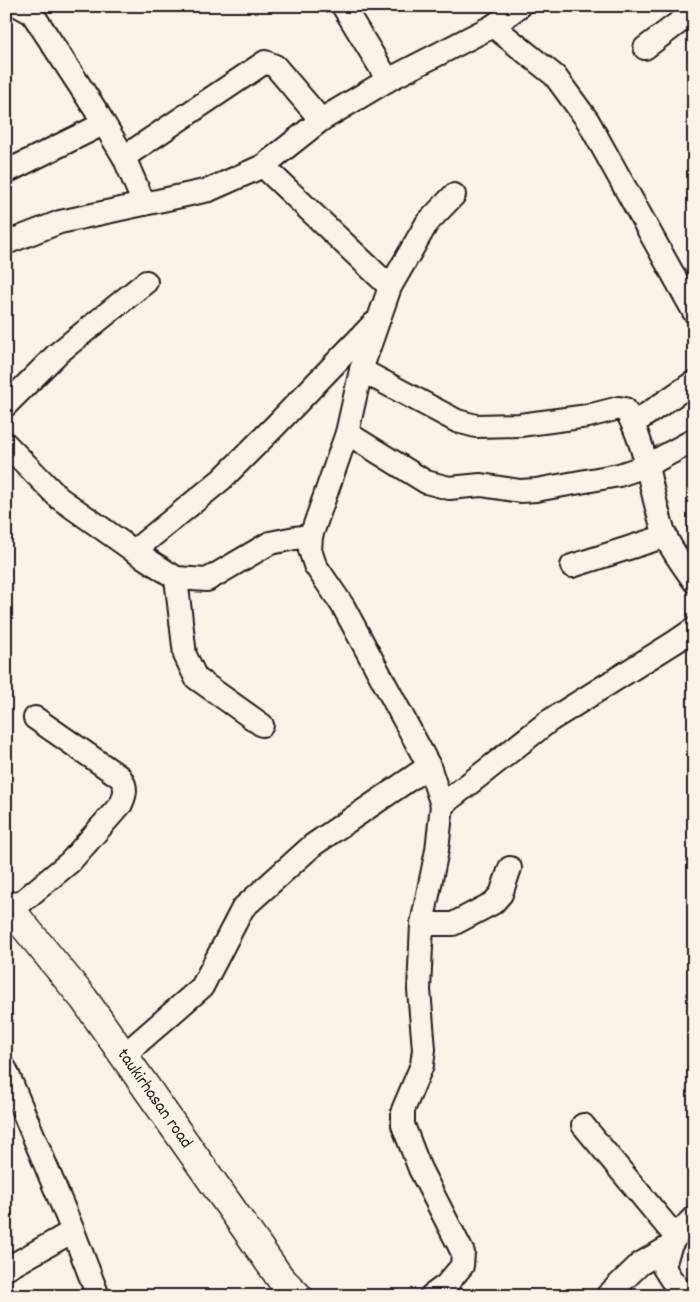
<svg xmlns="http://www.w3.org/2000/svg" width="700" height="1302" font-family="Dekko,sans-serif">
	<style>
		.lines { fill: none; stroke-linecap: round; stroke-linejoin: round }
		.minor-casing { stroke: #1c1c1c; stroke-width: 26 }
		.tertiary-casing { stroke: #1c1c1c; stroke-width: 31 }
		.minor { stroke: #f7f3e8; stroke-width: 22 }
		.tertiary { stroke: #f7f3e8; stroke-width: 28 }
		.labels { text-anchor: middle; dominant-baseline: central; stroke-width: 5; stroke-linejoin: round; paint-order: stroke }
		.street-label { font-size: 18px; fill: #1c1c1c; stroke: #f7f3e8 }
	</style>
	<rect width="100%" height="100%" fill="#f7f3e8"/>
	<filter id="ink" filterUnits="userSpaceOnUse"><feTurbulence type="fractalNoise" baseFrequency=".02" numOctaves="2"/><feDisplacementMap in="SourceGraphic" scale="10" xChannelSelector="R" yChannelSelector="G"/><feConvolveMatrix kernelMatrix="1 2 1 2 8 2 1 2 1" color-interpolation-filters="sRGB"/></filter>
	<g filter="url(#ink)">
		<g class="lines">
			<defs>
				<g id="minor">
					<path d="M19 6 32 13 97 112 124 157 144 204"/>
					<path d="M343 6 388 80"/>
					<path d="M493 26 555 76 588 121 694 312"/>
					<path d="M645 48 694 11"/>
					<path d="M124 157 265 62 275 66 321 120"/>
					<path d="M263 166 390 287"/>
					<path d="M6 172 103 124"/>
					<path d="M6 243 60 222 209 190 263 166 321 120 388 80 493 26 520 6"/>
					<path d="M361 370 457 421 476 426 520 425 588 416 619 408 625 409C648 447 650 494 665 535 671 550 685 568 694 581"/>
					<path d="M6 405 57 354 146 282"/>
					<path d="M634 423 694 382"/>
					<path d="M347 433 426 482 449 488 481 485 520 491 536 490 619 475 646 466 694 440"/>
					<path d="M6 444 59 498 134 551 176 578 207 580 270 543 295 538 311 536"/>
					<path d="M134 551 222 479 275 426 373 324"/>
					<path d="M572 566 666 536"/>
					<path d="M176 578 185 655 196 678 262 725"/>
					<path d="M442 805 549 721 675 642 694 629"/>
					<path d="M12 910 70 862 121 804C126 793 127 787 120 777L35 718"/>
					<path d="M422 924H453L493 903 501 894 510 868"/>
					<path d="M124 1055 202 987 243 908 313 845 429 766"/>
					<path d="M6 1070 73 1231 98 1296"/>
					<path d="M583 1125 675 1236"/>
					<path d="M6 1269 73 1231"/>
					<path d="M431 1296 446 1285 462 1266 463 1253 420 1169 403 1125V1110L422 1065 424 1049 419 990 422 924 437 850 442 805 429 766 343 606 315 565 310 550 311 536 347 433 361 370 390 287 427 223 454 195"/>
					<path d="M607 1296 640 1264 669 1247"/>
					<path d="M685 1296 671 1279 664 1268C670 1240 674 1238 694 1217"/>
				</g>
				<g id="tertiary">
					<path id="s1" d="M6 904 84 999 281 1279 298 1296"/>
				</g>
			</defs>
			<use href="#minor" class="minor-casing"/>
			<use href="#tertiary" class="tertiary-casing"/>
			<use href="#minor" class="minor"/>
			<use href="#tertiary" class="tertiary"/>
		</g>
	</g>
	<g class="labels">
		<g class="street-label">
			<text stroke="none"><textPath href="#s1" startOffset="245">taukirhasan road</textPath></text>
		</g>
	</g>
	<rect width="700" height="1302" fill="none" stroke="#f7f3e8" stroke-width="25"/>
	<rect x="12" y="12" width="675" height="1277" fill="none" stroke="#1c1c1c" stroke-width="2" filter="url(#ink)"/>
</svg>
